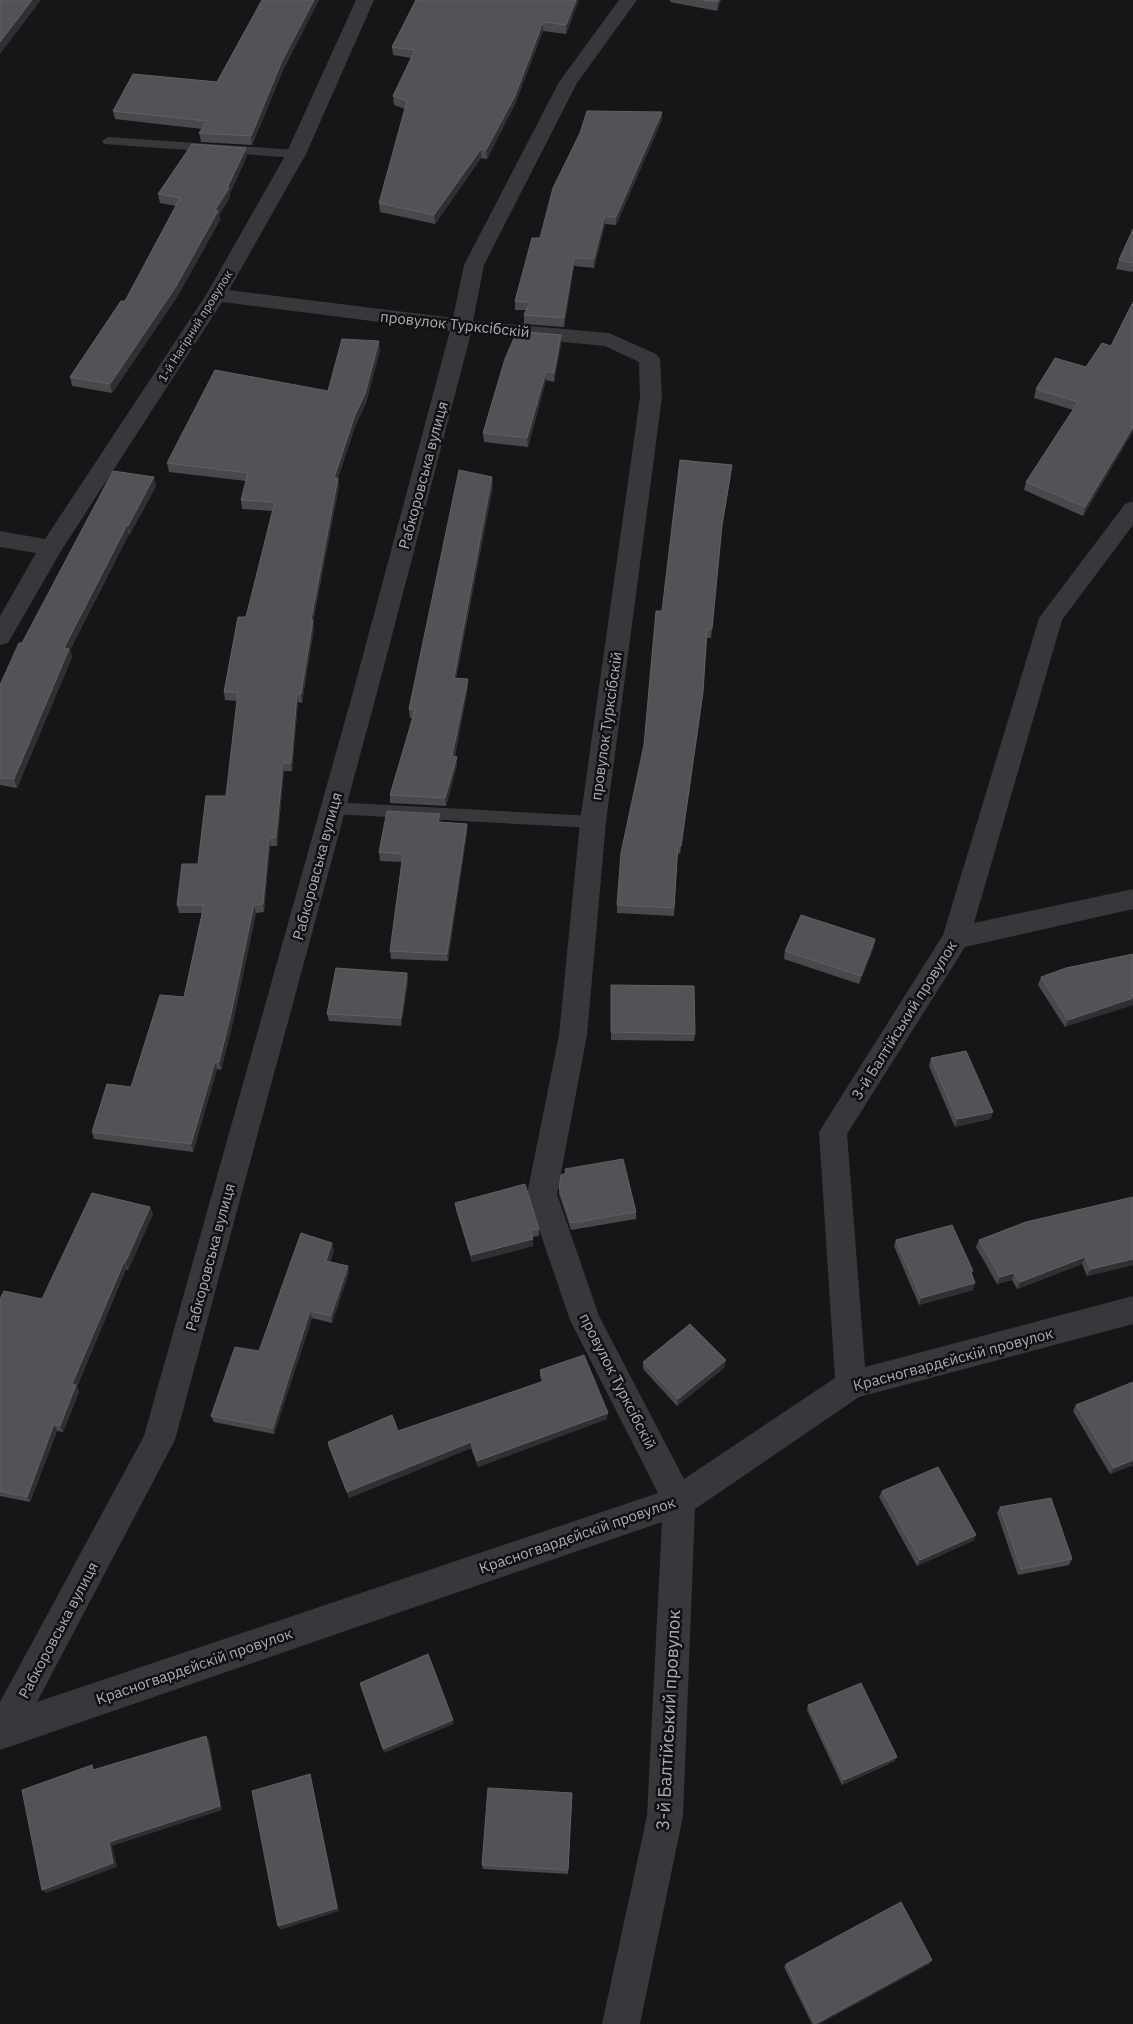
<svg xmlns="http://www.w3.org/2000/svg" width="1133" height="2024" font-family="'IBM Plex Sans',sans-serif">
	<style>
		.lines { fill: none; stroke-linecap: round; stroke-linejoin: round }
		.service { fill: #37383d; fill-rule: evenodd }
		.minor { fill: #37383d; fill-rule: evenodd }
		.wall { fill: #47494d }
		.shaded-wall { fill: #2f3033 }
		.building { fill: #525359; stroke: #5f6168 }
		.labels { text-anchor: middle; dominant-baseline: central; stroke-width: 5; stroke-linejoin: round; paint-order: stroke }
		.far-street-label { font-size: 12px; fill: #a8adb8; stroke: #111113 }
		.street-label { font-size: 15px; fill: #a8adb8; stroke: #111113 }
		.near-street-label { font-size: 18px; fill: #a8adb8; stroke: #111113 }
	</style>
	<rect width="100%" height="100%" fill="#161618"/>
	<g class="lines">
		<g class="service">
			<path d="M108 137 296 150 302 154 296 158 104 144 102 141Z"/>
			<path d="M332 802 593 816 599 818 601 822 599 826 593 828 332 814 326 812 324 808 326 804Z"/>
		</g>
		<path class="minor" d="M356 0H374L306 154 229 290 453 318 464 265 559 82 619 0H637L577 83 484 265 473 321 609 333 656 354 660 359 662 397 606 822 587 1035 557 1194 599 1316 684 1479 835 1378 819 1132 943 935 1039 618 1125 504 1133 501V525L1062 620 974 923 1133 889V909L965 947 847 1134 865 1367 1133 1296V1324L859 1397 695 1509 683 1816 640 2024H602L647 1816 662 1522 0 1750V1702L144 1436 355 685 450 331 222 302 61 551 8 643 0 645V616L36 553 0 547V531L45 539 206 295 286 154ZM471 333 605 346 639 362 640 397 580 822 559 1035 527 1194 570 1320 658 1493 37 1702 175 1440 379 685Z"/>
	</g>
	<g class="wall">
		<path d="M262 0H319L283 70 252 145 201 142 199 133 202 129 115 119 113 111 217 82Z"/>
		<path d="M579 0 566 34 543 31 515 104 487 159 481 158 435 224 380 212 379 203 405 109 394 105 393 96 411 58 393 55 392 47Z"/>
		<path d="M670 0H721L717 11 670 2Z"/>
		<path d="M662 112V120L616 225 605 224 594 268 574 266 564 327 524 324V315L526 310H515V301Z"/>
		<path d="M246 148 247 156 230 193V197L219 215 220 220 177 297 112 393 72 386 70 377 125 301 176 206 160 203 158 194Z"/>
		<path d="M1133 229V272L1116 269 1119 260Z"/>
		<path d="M1133 302V431L1083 516 1024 490 1026 482 1073 410 1034 398 1036 389 1086 367 1111 346Z"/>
		<path d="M561 335V344L554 382 546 380 528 447 484 442 483 433Z"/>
		<path d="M380 350 366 403 356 424 338 478 339 486 313 622 314 628 302 703 298 702 292 771H284L277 846H270L264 912 256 913 233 1022 221 1070 217 1069 193 1152 94 1139 92 1132 131 1087 184 997 202 913H179L177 905 198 864 226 796 237 701 225 700 224 692 246 617 272 511 242 509 241 500 246 481 169 472 167 463 328 391Z"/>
		<path d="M731 474 721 533 711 638H707L702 701 680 854 677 853 674 916 617 913V905L644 745 662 611Z"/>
		<path d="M156 486 130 534H129L70 650 72 657 17 788 0 785V685L22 643Z"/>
		<path d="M493 486 456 678 468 687 455 756 457 765 446 806 390 803V795L413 718H410L409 709Z"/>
		<path d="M441 822 467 824V832L448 961 391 959 390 951 402 862 380 861 379 852Z"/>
		<path d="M875 939 874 947 859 984 784 959 785 951Z"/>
		<path d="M1133 954 1065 1027 1038 985 1041 977Z"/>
		<path d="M407 973 408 981 401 1026 329 1021 327 1014Z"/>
		<path d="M611 985 695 1034 694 1041 611 1040Z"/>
		<path d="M931 1058 993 1112 990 1119 955 1127 929 1066Z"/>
		<path d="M565 1169 636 1212V1219L571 1230 559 1194V1187L565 1174Z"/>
		<path d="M1133 1197V1265L1087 1276 1082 1264 1017 1289 1012 1280 997 1284 976 1247 979 1240Z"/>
		<path d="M455 1203 539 1229V1236L532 1237 533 1246 472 1262 456 1210Z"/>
		<path d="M150 1207 153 1214 128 1270 126 1269 77 1387 79 1392 63 1432 57 1431 30 1502 0 1496V1299H42Z"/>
		<path d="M896 1240 972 1274 973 1290 919 1305 894 1246Z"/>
		<path d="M334 1250 330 1262 349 1272 332 1323 312 1318 274 1434 214 1422 211 1416Z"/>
		<path d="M643 1362 725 1367 677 1406 643 1369Z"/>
		<path d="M540 1370 607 1419 478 1467 471 1448 349 1498 329 1448 328 1442 398 1431 542 1382 540 1377Z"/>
		<path d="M1133 1382V1465L1110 1474 1073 1411 1076 1405Z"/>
		<path d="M882 1491 974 1540 917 1566 879 1497Z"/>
		<path d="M1000 1507 1072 1559 1069 1565 1018 1575 997 1513Z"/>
		<path d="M808 1705 895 1761 842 1785 807 1710Z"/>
		<path d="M572 1793 568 1874 483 1869 482 1865Z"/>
		<path d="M932 1960 929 1964 819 2024H812L784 1967 786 1964Z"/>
	</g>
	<g class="shaded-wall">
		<path d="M32 0H41L0 54V42Z"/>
		<path d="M314 0H319L283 70 252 145 251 136 282 61Z"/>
		<path d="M576 0H579L566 34V25Z"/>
		<path d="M719 0H721L717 11 718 2Z"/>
		<path d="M543 22V31L515 104 487 159 486 150Z"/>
		<path d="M662 112V120L616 225V217Z"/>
		<path d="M246 148 247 156 230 193V197L219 215 220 220 177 297 112 393 110 384 227 188Z"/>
		<path d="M481 149V158L435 224 434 215Z"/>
		<path d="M605 216V224L594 268V259Z"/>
		<path d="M574 258V266L564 327V318Z"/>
		<path d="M561 335V344L554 382V373Z"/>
		<path d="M379 341 380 350 366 403 356 424 335 486 334 478Z"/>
		<path d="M546 372V380L528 447 527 438Z"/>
		<path d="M1133 427V431L1083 516 1085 507Z"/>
		<path d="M154 477 156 486 130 534 128 526Z"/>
		<path d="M492 477 493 486 454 686V678Z"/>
		<path d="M338 478 339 486 313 622 314 628 302 703 301 694 311 620Z"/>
		<path d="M127 525 129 534 70 650 72 657 17 788 14 779 64 648Z"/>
		<path d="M468 679V687L453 764 452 756Z"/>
		<path d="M703 692 702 701 680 854 681 846Z"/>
		<path d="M297 694 298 702 292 771 291 763Z"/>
		<path d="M457 757V765L446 806 445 798Z"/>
		<path d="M283 763 284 771 277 846 276 837Z"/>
		<path d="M440 814 441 822 439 830 438 822Z"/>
		<path d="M467 824V832L448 961 447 954Z"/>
		<path d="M269 838 270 846 264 912 263 904Z"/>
		<path d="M254 905 256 913 233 1022 221 1070 219 1062Z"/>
		<path d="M875 939 874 947 859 984 861 976Z"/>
		<path d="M407 973 408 981 401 1026V1018Z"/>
		<path d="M1133 998V1005L1065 1027 1068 1020Z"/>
		<path d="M215 1062 217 1069 193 1152 191 1144Z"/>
		<path d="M993 1112 990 1119 955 1127 957 1119Z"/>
		<path d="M150 1207 153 1214 128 1270 125 1263Z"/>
		<path d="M533 1239V1246L472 1262 471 1255Z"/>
		<path d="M332 1243 334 1250 328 1268 326 1261Z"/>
		<path d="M1085 1257 1082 1264 1017 1289 1020 1282Z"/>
		<path d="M1133 1258V1265L1087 1276 1091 1269Z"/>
		<path d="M124 1262 126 1269 77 1387 79 1392 63 1432 60 1426 72 1384Z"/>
		<path d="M348 1266 349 1272 332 1323 331 1316Z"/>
		<path d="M1014 1273 1012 1280 997 1284 1000 1277Z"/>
		<path d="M975 1283 973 1290 919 1305 921 1298Z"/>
		<path d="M310 1311 312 1318 274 1434 273 1428Z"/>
		<path d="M726 1360 725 1367 677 1406 678 1399Z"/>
		<path d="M608 1413 607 1419 478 1467 477 1461Z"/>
		<path d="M54 1424 57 1431 30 1502 27 1497Z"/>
		<path d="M471 1442V1448L349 1498 347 1492Z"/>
		<path d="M1133 1460V1465L1110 1474 1114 1468Z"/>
		<path d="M976 1535 974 1540 917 1566 920 1560Z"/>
		<path d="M453 1720 454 1724 384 1753 383 1749Z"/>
		<path d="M206 1736 209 1740 222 1810 112 1846 117 1867 46 1893 42 1890 109 1842Z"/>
		<path d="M897 1757 895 1761 842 1785 844 1780Z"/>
		<path d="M310 1774 311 1778 339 1911 280 1930 278 1926Z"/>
		<path d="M932 1960 929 1964 819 2024H816Z"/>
	</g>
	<g class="building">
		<path d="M0 0H32L0 42Z"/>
		<path d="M262 0H314L282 61 251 136 199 133 207 121 113 111 133 74 217 82Z"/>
		<path d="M416 0H576L566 25 543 22 515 96 486 150 481 149 434 215 379 203 407 101 393 96 415 50 392 47Z"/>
		<path d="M704 0H719L718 2Z"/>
		<path d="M587 111 662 112 616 217 605 216 594 259 574 258 564 318 524 315 530 302 515 301 532 238H540L553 188 580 133Z"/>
		<path d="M192 144 246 148 227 188H229L215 210 218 211 175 288 110 384 70 377 121 301H125L180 198 158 194Z"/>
		<path d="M1133 229V263L1119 260Z"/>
		<path d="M1133 302V427L1085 507 1026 482 1078 402 1036 389 1055 358 1086 367 1102 343 1111 346Z"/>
		<path d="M517 331 561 335 554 373 546 372 527 438 483 433 505 359Z"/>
		<path d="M342 339 379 341 365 394 355 415 334 478H338L311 620H313L301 694H297L291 763H283L276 837 269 838 263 904 254 905 231 1014 219 1062H215L191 1144 92 1132 107 1084 131 1087 160 995 184 997 204 905H177L182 864H198L206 796H226L238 692H224L238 617H246L275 502 241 500 248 473 167 463 215 370 328 391Z"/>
		<path d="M680 460 732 465 722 525 712 629H707L703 692 681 846 678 845 674 908 617 905 621 853 644 745 656 611H662Z"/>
		<path d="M459 470 492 477 454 678 468 679 452 756 457 757 445 798 390 795 415 710 409 709Z"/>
		<path d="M113 471 154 477 128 526 127 525 64 648 69 649 14 779 0 778V685L19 643H22Z"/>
		<path d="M387 811 440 814 438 822 467 824 447 954 390 951 403 854 379 852Z"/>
		<path d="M801 915 875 939 861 976 785 951Z"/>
		<path d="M1133 954V998L1068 1020 1041 977 1066 968Z"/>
		<path d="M336 968 407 973 401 1018 327 1014Z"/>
		<path d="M611 985 694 986 695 1034 611 1032Z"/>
		<path d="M966 1051 993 1112 957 1119 931 1058Z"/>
		<path d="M623 1159 636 1212 571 1223 559 1187 561 1175 566 1173 565 1169Z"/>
		<path d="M525 1184 539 1229 530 1230 533 1239 471 1255 455 1203Z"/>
		<path d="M92 1193 150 1207 125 1263 124 1262 72 1384 76 1385 60 1426 54 1424 27 1497 0 1491V1299L4 1291 42 1299Z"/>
		<path d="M1133 1197V1259L1091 1269 1085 1257 1020 1282 1014 1273 1000 1277 979 1240 1026 1222Z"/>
		<path d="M952 1225 973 1271 971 1272 975 1283 921 1298 896 1240Z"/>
		<path d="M301 1233 332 1243 326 1261 348 1266 331 1316 310 1311 273 1428 211 1416 235 1347 259 1351Z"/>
		<path d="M690 1324 726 1360 678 1399 643 1362Z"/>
		<path d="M584 1355 608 1413 477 1461 471 1442 347 1492 328 1442 392 1415 398 1431 544 1381 540 1370Z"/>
		<path d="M1133 1382V1460L1114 1468 1076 1405Z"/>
		<path d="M938 1467 976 1535 920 1560 882 1491Z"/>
		<path d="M1051 1498 1072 1559 1021 1569 1000 1507Z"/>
		<path d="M428 1654 453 1720 383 1749 360 1683Z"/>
		<path d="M861 1683 897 1757 844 1780 808 1705Z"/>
		<path d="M206 1736 220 1806 109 1842 113 1863 42 1890 22 1790 92 1765 93 1770Z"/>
		<path d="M310 1774 337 1908 278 1926 252 1791Z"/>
		<path d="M488 1788 572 1793 568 1870 482 1865Z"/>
		<path d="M901 1902 932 1960 815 2024 786 1964Z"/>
	</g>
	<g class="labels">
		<g class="far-street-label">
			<text transform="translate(195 326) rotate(-58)">1-й Нагірний провулок</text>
		</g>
		<g class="street-label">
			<text transform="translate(455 324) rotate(6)">провулок Турксібскій</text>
			<text transform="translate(423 475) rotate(-75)">Рабкоровська вулиця</text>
			<text transform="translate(606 726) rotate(-82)">провулок Турксібскій</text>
			<text transform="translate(317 866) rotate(-75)">Рабкоровська вулиця</text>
			<text transform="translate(904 1020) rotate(-58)">3-й Балтійський провулок</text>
			<text transform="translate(210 1257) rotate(-75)">Рабкоровська вулиця</text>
			<text transform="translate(953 1359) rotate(-15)">Красногвардєйскій провулок</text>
			<text transform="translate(618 1381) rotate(63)">провулок Турксібскій</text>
			<text transform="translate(577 1535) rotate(-19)">Красногвардєйскій провулок</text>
			<text transform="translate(58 1630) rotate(-62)">Рабкоровська вулиця</text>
			<text transform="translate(194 1666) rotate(-19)">Красногвардєйскій провулок</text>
		</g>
		<g class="near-street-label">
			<text transform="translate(668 1720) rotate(-87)">3-й Балтійський провулок</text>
		</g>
	</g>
</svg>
